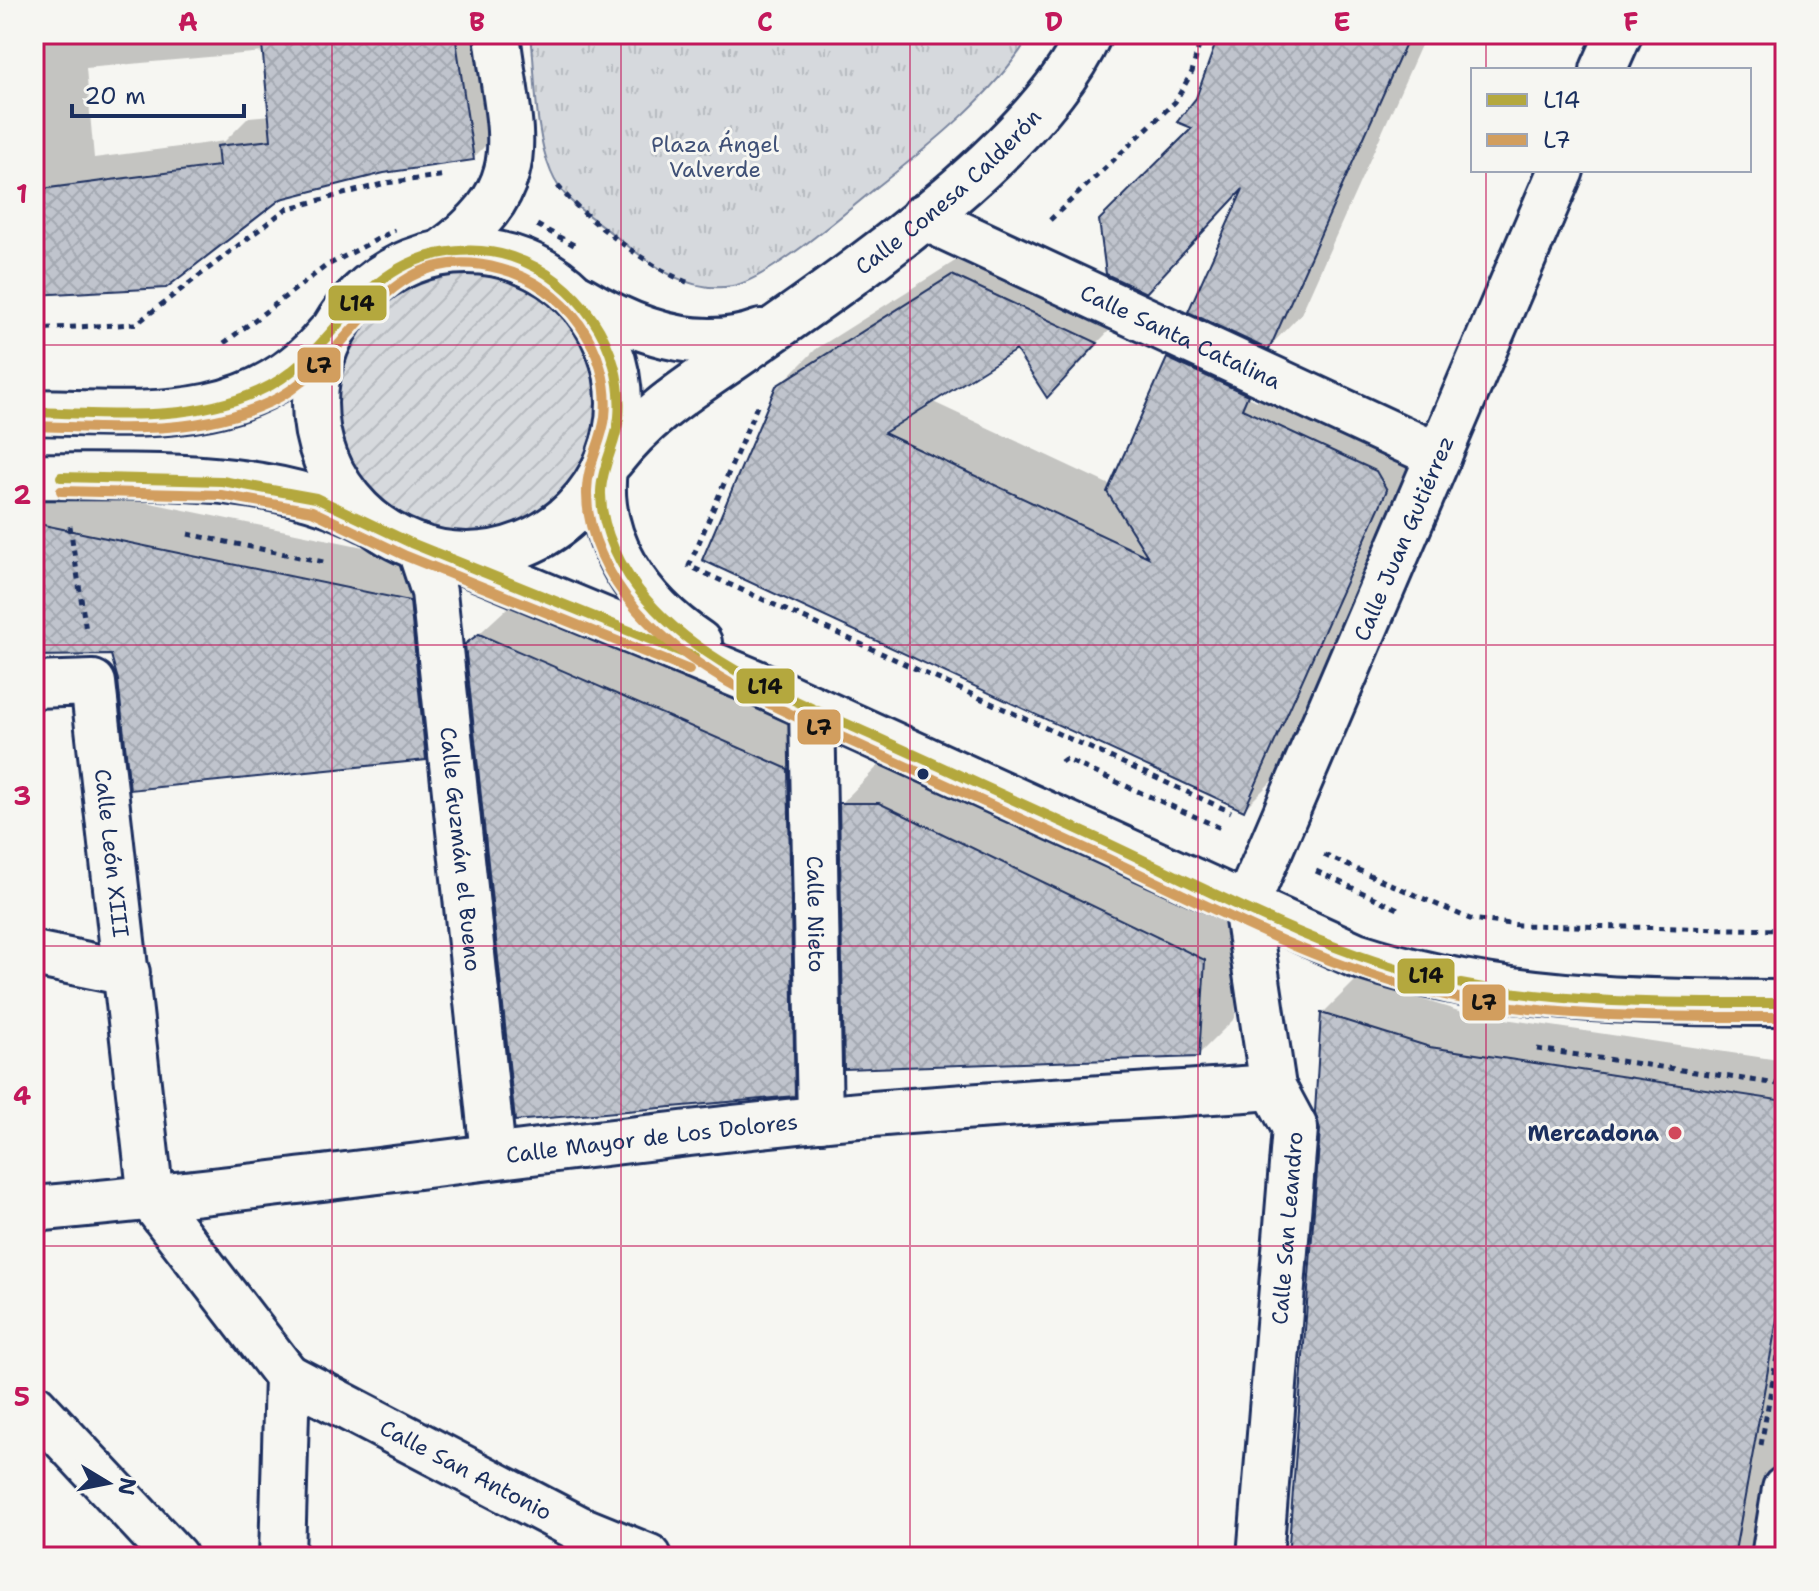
<svg xmlns="http://www.w3.org/2000/svg" width="1819" height="1591" font-family="'Shantell Sans',sans-serif">
	<style>
		.park { fill: url(#park-tufts); stroke: #78849e; stroke-width: 2 }
		.garden { fill: url(#garden-furrows); stroke: #78849e; stroke-width: 2 }
		.shadow { fill: #0003; fill-rule: evenodd }
		.building { fill: url(#building-cross-hatch); stroke: #1b2f5e; stroke-width: 2 }
		.lines { fill: none; stroke-linecap: round; stroke-linejoin: round }
		.minor-casing { stroke: #1b2f5e; stroke-width: 50 }
		.major-casing { stroke: #1b2f5e; stroke-width: 50 }
		.path { stroke: #1b2f5e; stroke-width: 5; stroke-dasharray: 6 6; stroke-linecap: butt }
		.minor { stroke: #f6f6f2; stroke-width: 44 }
		.major { stroke: #f6f6f2; stroke-width: 44 }
		.bus-1-casing { stroke: #f6f6f2; stroke-width: 16 }
		.bus-2-casing { stroke: #f6f6f2; stroke-width: 16 }
		.bus-1 { stroke: #b4a83e; stroke-width: 10 }
		.bus-2 { stroke: #d29e5e; stroke-width: 10 }
		.grid { fill: none; stroke: #c2185b; stroke-width: 2; stroke-opacity: 0.55 }
		.bus-dot { fill: #1b2f5e; stroke: #f6f6f2; stroke-width: 3 }
		.poi-dot { fill: #d1495b; stroke: #f6f6f2; stroke-width: 3 }
		.labels { text-anchor: middle; dominant-baseline: central; stroke-width: 6; stroke-linejoin: round; paint-order: stroke }
		.park-label { font-size: 22px; fill: #405177; stroke: #f6f6f2 }
		.street-label { font-size: 22px; fill: #1b2f5e; stroke: #f6f6f2 }
		.poi-label { font-size: 22px; font-weight: bold; fill: #1b2f5e; stroke: #f6f6f2; text-anchor: end }
		.line-badge { stroke: #f6f6f2; stroke-width: 3 }
		.pale-badge-label { font-size: 22px; text-anchor: middle; font-weight: bold; fill: #111 }
		.neatline { fill: none; stroke: #c2185b; stroke-width: 3 }
		.grid-label { font-size: 26px; text-anchor: middle; font-weight: bold; fill: #c2185b }
	</style>
	<defs>
		<pattern id="park-tufts" width="24" height="20" patternUnits="userSpaceOnUse" patternTransform="scale(2)"><rect width="24" height="20" fill="#d6d9dd"/><path d="M3 7l-1-3M5 7V3M7 7l1-3M15 17l-1-3M17 17v-4M19 17l1-3" fill="none" stroke="#b7bbc0"/></pattern>
		<pattern id="garden-furrows" width="10" height="10" patternUnits="userSpaceOnUse" patternTransform="scale(2)"><rect width="10" height="10" fill="#d6d9dd"/><path d="M-1 1l2-2M0 10L10 0M9 11l2-2" fill="none" stroke="#b7bbc0"/></pattern>
		<pattern id="building-cross-hatch" width="8" height="8" patternUnits="userSpaceOnUse" patternTransform="scale(2)"><rect width="8" height="8" fill="#c0c4cd"/><path d="M0 0l8 8M0 8l8-8" fill="none" stroke="#a4a9b2"/></pattern>
	</defs>
	<rect width="100%" height="100%" fill="#f6f6f2"/>
	<filter id="ink" filterUnits="userSpaceOnUse"><feTurbulence type="fractalNoise" baseFrequency=".0125" numOctaves="2"/><feDisplacementMap in="SourceGraphic" scale="16" xChannelSelector="R" yChannelSelector="G"/><feConvolveMatrix kernelMatrix="1 2 1 2 8 2 1 2 1" color-interpolation-filters="sRGB"/></filter>
	<g filter="url(#ink)">
		<path class="park" d="M531 34H1031C995 94 932 144 877 187 847 211 768 280 732 286 684 294 649 262 614 235 590 215 563 202 551 172 534 131 536 78 531 34Z"/>
		<circle class="garden" cx="467" cy="402" r="151"/>
		<g class="shadow">
			<path d="M34 34H489L502 129 473 158 383 171 280 198 34 293ZM264 52 271 115 249 117 225 141 94 158 86 68Z"/>
			<path d="M1218 34H1426L1301 314 1266 350 1284 358 1278 372 1423 451 1281 772 1244 809 778 387 816 349 990 239 1133 306 1047 395 1016 347 931 401 1112 486 1169 359 1208 319 1246 185 1195 128 1197 99ZM1183 363 1258 398 1257 401 1183 367Z"/>
			<path d="M34 486 73 487 446 564 463 721 426 758 120 680 113 653 34 654Z"/>
			<path d="M518 598 825 732 831 1057 794 1094 467 645Z"/>
			<path d="M878 766 917 767 1241 923 1235 1018 1198 1055 841 804Z"/>
			<path d="M1357 979 1465 1013 1785 1061V1428L1762 1557H1290L1322 1130 1317 1111 1323 1013Z"/>
		</g>
		<g class="building">
			<path d="M261 34H455L474 160 384 173 281 199 166 288 34 295V190L219 166 217 146 271 140Z"/>
			<path d="M1219 34H1410L1269 350 1188 312 1243 189 1146 293 1106 274 1099 220 1192 128 1177 122 1196 98Z"/>
			<path d="M952 275 1098 343 1047 398 1016 350 884 433 1148 557 1107 492 1167 358 1248 395 1242 409 1376 471 1387 490 1244 811 702 560 776 386Z"/>
			<path d="M34 523 410 601 426 760 130 790 118 680 111 655 34 656Z"/>
			<path d="M479 634 788 769 795 1096 515 1121 465 644Z"/>
			<path d="M839 803H879L1205 960 1199 1057 844 1069Z"/>
			<path d="M1321 1013 1430 1047 1785 1101V1276L1734 1557H1288L1320 1130 1315 1112Z"/>
		</g>
		<g class="lines">
			<defs>
				<g id="minor">
					<path d="M1603 70 1619 34"/>
					<path id="s1" d="M923 217 1439 456"/>
					<path d="M442 252C537 183 509 136 497 34"/>
					<path id="s2" d="M419 547 434 592 493 1154"/>
					<path id="s3" d="M34 685 93 683 151 1199 287 1376 282 1557"/>
					<path id="s4" d="M812 708 820 1119"/>
					<path d="M34 954 127 973"/>
					<path id="s5" d="M34 1209C296 1186 556 1145 817 1119 968 1104 1121 1098 1273 1087"/>
					<path id="s6" d="M287 1376 580 1529 649 1557"/>
					<path d="M34 1406 175 1557"/>
					<path id="s7" d="M1260 1557 1295 1128 1273 1087 1246 906 1561 170"/>
				</g>
				<g id="major">
					<circle cx="467" cy="403" r="152"/>
					<path d="M580 298C633 330 700 355 761 332"/>
					<path d="M34 412C142 414 252 428 328 335"/>
					<path id="s8" d="M611 460C650 410 695 385 746 349 850 276 1037 149 1089 34"/>
					<path d="M604 469C595 541 641 604 699 643"/>
					<path d="M34 476C143 478 267 468 367 520"/>
					<path d="M445 554 764 686 1356 955C1500 1002 1636 1002 1785 1003"/>
					<path d="M1774 1557 1785 1489"/>
				</g>
			</defs>
			<use href="#minor" class="minor-casing"/>
			<use href="#major" class="major-casing"/>
			<g class="path">
				<path d="M558 186C581 216 655 272 690 283"/>
				<path d="M1050 220 1175 102 1192 72 1202 34"/>
				<path d="M537 225 574 245"/>
				<path d="M34 329 136 324 286 209 386 183 447 175"/>
				<path d="M224 343 326 266 395 230"/>
				<path d="M757 406 689 566 1231 812"/>
				<path d="M70 526 86 631"/>
				<path d="M188 534 324 562"/>
				<path d="M1061 762 1065 759 1223 829"/>
				<path d="M1324 855 1470 919 1519 925 1785 930"/>
				<path d="M1316 871 1398 909"/>
				<path d="M1537 1049 1785 1085"/>
				<path d="M1761 1445 1785 1312"/>
			</g>
			<use href="#minor" class="minor"/>
			<use href="#major" class="major"/>
			<defs>
				<g id="bus-1">
					<path d="M34 412C110 414 188 423 259 391 334 358 351 273 437 254 461 249 488 249 512 257 578 279 625 347 619 417 617 442 602 465 601 491 600 529 622 571 646 599 705 668 798 701 878 738 948 770 1017 802 1086 833 1197 884 1320 952 1438 979 1551 1005 1669 1003 1785 1003"/>
					<path d="M61 477 222 481 316 498 411 543 694 657"/>
				</g>
				<g id="bus-2">
					<path d="M34 426C114 428 195 437 270 402 357 361 379 235 501 269 565 286 612 350 605 417 602 442 587 465 587 491 586 533 609 578 636 609 696 678 787 712 868 749 937 780 1007 813 1076 844 1189 895 1307 962 1427 991 1543 1020 1666 1017 1785 1017"/>
					<path d="M61 491 221 495 312 511 406 556 689 670"/>
				</g>
			</defs>
			<use href="#bus-1" class="bus-1-casing"/>
			<use href="#bus-2" class="bus-2-casing"/>
			<use href="#bus-1" class="bus-1"/>
			<use href="#bus-2" class="bus-2"/>
		</g>
	</g>
	<path class="grid" d="M332 34V1557M621 34V1557M910 34V1557M1198 34V1557M1486 34V70M1486 170V1557M34 345H1785M34 645H1785M34 946H1785M34 1246H1785"/>
	<circle class="bus-dot" cx="923" cy="774" r="7"/>
	<circle class="poi-dot" cx="1675" cy="1133" r="8"/>
	<g class="labels">
		<g class="park-label">
			<text x="715" y="144">Plaza Ángel<tspan x="715" dy="25">Valverde</tspan></text>
		</g>
		<g class="street-label">
			<text stroke="none"><textPath href="#s8" startOffset="432">Calle Conesa Calderón</textPath></text>
			<text stroke="none"><textPath href="#s1" startOffset="284">Calle Santa Catalina</textPath></text>
			<text stroke="none"><textPath href="#s7" startOffset="1060">Calle Juan Gutiérrez</textPath></text>
			<text stroke="none"><textPath href="#s2" startOffset="306">Calle Guzmán el Bueno</textPath></text>
			<text stroke="none"><textPath href="#s3" startOffset="230">Calle León XIII</textPath></text>
			<text stroke="none"><textPath href="#s4" startOffset="206">Calle Nieto</textPath></text>
			<text stroke="none"><textPath href="#s5" startOffset="622">Calle Mayor de Los Dolores</textPath></text>
			<text stroke="none"><textPath href="#s7" startOffset="330">Calle San Leandro</textPath></text>
			<text stroke="none"><textPath href="#s6" startOffset="202">Calle San Antonio</textPath></text>
		</g>
		<g class="poi-label">
			<text x="1659" y="1133">Mercadona</text>
		</g>
	</g>
	<g class="line-badge">
		<rect x="327" y="284" width="61" height="38" rx="8" fill="#b4a83e"/>
		<rect x="296" y="346" width="46" height="38" rx="8" fill="#d29e5e"/>
		<rect x="735" y="667" width="61" height="38" rx="8" fill="#b4a83e"/>
		<rect x="796" y="708" width="46" height="38" rx="8" fill="#d29e5e"/>
		<rect x="1396" y="957" width="60" height="38" rx="8" fill="#b4a83e"/>
		<rect x="1461" y="983" width="46" height="39" rx="8" fill="#d29e5e"/>
	</g>
	<g class="pale-badge-label">
		<text x="357" y="311">L14</text>
		<text x="319" y="373">L7</text>
		<text x="765" y="694">L14</text>
		<text x="819" y="735">L7</text>
		<text x="1426" y="983">L14</text>
		<text x="1484" y="1010">L7</text>
	</g>
	<rect width="1819" height="1591" fill="none" stroke="#f6f6f2" stroke-width="88"/>
	<rect x="1471" y="68" width="280" height="104" fill="#f6f6f2" stroke="#9ea6b7" stroke-width="2"/>
	<rect x="1487" y="94" width="40" height="12" fill="#b4a83e" stroke="#9ea6b7" stroke-width="2"/>
	<text x="1543" y="108" font-size="24" fill="#1b2f5e">L14</text>
	<rect x="1487" y="134" width="40" height="12" fill="#d29e5e" stroke="#9ea6b7" stroke-width="2"/>
	<text x="1543" y="148" font-size="24" fill="#1b2f5e">L7</text>
	<g transform="translate(108 1483) rotate(100)" stroke="#f6f6f2" stroke-width="6" paint-order="stroke">
	<path d="M0-6L14 30L0 20L-14 30Z" fill="#1b2f5e"/>
	<text y="-12" font-size="22" font-weight="bold" text-anchor="middle" fill="#1b2f5e">N</text>
	</g>
	<path d="M72 104v12h172v-12" fill="none" stroke="#1b2f5e" stroke-width="4"/>
	<text x="84" y="104" font-size="24" fill="#1b2f5e" stroke="#f6f6f2" stroke-width="6" paint-order="stroke">20 m</text>
	<rect x="44" y="44" width="1731" height="1503" class="neatline"/>
	<g class="grid-label">
		<text x="188" y="31">A</text>
		<text x="477" y="31">B</text>
		<text x="765" y="31">C</text>
		<text x="1054" y="31">D</text>
		<text x="1342" y="31">E</text>
		<text x="1631" y="31">F</text>
		<text x="22" y="203">1</text>
		<text x="22" y="504">2</text>
		<text x="22" y="805">3</text>
		<text x="22" y="1105">4</text>
		<text x="22" y="1406">5</text>
	</g>
</svg>
